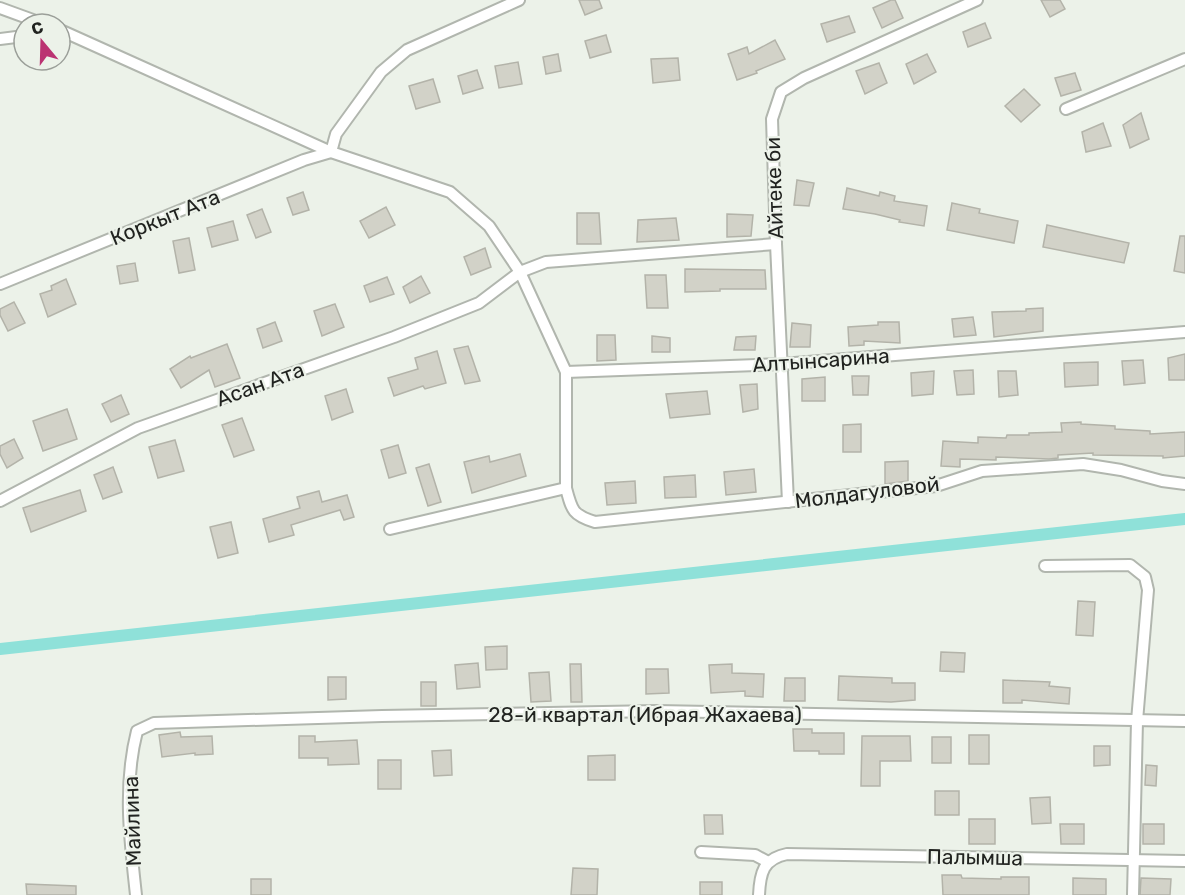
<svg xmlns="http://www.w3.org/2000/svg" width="1185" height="895" font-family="Rubik,sans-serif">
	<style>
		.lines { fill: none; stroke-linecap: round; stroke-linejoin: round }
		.canal { stroke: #8fe1d9; stroke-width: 12 }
		.building { fill: #d2d2c8; stroke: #b3b3a9; stroke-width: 1.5 }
		.street-casing { stroke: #b1b6ae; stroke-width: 14 }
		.street { stroke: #fff; stroke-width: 10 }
		.labels { text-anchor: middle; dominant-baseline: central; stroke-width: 4.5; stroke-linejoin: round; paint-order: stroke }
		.street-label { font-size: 21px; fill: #212320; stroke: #ecf2e9 }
	</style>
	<rect width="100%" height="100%" fill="#ecf2e9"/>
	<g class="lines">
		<path class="canal" d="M0 649 1185 519"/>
	</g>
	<g class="building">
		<path d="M579 0H599L602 8 585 15Z"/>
		<path d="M891 0H895L903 18 882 28 873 8Z"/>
		<path d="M1041 0H1060L1065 9 1050 17Z"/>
		<path d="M849 16 855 32 827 42 821 24Z"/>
		<path d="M985 23 991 38 968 47 963 32Z"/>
		<path d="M606 35 611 52 590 58 585 41Z"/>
		<path d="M775 40 785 59 756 71 757 73 737 80 728 54 747 47 749 54Z"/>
		<path d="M558 54 561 71 546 74 543 57Z"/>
		<path d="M927 54 936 72 914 84 906 64Z"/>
		<path d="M678 58 680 80 653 83 651 59Z"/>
		<path d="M518 62 522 84 499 88 495 66Z"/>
		<path d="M879 63 887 83 865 94 856 71Z"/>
		<path d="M477 70 483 88 463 94 458 76Z"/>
		<path d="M1075 73 1081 90 1061 96 1055 78Z"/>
		<path d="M433 79 440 102 416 109 409 86Z"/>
		<path d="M1024 89 1040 105 1021 122 1005 106Z"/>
		<path d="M1141 113 1149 139 1130 148 1123 125Z"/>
		<path d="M1103 123 1111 146 1086 152 1082 132Z"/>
		<path d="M797 180 814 183 809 206 794 205Z"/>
		<path d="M847 188 879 196 880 192 895 196 894 201 927 206 924 226 899 222 900 220 875 214 843 209Z"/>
		<path d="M303 192 309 210 293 215 287 198Z"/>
		<path d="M952 203 980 209 979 213 1018 221 1014 243 947 230Z"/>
		<path d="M386 207 395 225 369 238 360 221Z"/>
		<path d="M262 209 271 232 256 238 247 215Z"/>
		<path d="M577 213H599L601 244H577Z"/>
		<path d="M727 214 753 215 751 236 727 237Z"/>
		<path d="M676 218 679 240 637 242 638 220Z"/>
		<path d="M233 221 238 240 212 247 207 228Z"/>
		<path d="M1047 225 1129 243 1124 263 1043 247Z"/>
		<path d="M1180 236H1185V273L1174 271Z"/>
		<path d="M189 238 195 270 179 273 173 241Z"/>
		<path d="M485 248 491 267 471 275 464 257Z"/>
		<path d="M135 263 138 281 120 284 117 266Z"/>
		<path d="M685 269 765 270 766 289H720V291L685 292Z"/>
		<path d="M645 275H666L668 308H647Z"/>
		<path d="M421 276 430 293 410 303 403 287Z"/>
		<path d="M387 277 394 294 370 302 364 286Z"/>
		<path d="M66 279 76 304 48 317 40 294 52 290 51 286Z"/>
		<path d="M14 302 25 323 8 331 0 315V309Z"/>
		<path d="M335 304 344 327 322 336 314 311Z"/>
		<path d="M1043 308V331L994 337 992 312 1026 311V309Z"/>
		<path d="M973 317 976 335 954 337 952 319Z"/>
		<path d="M275 322 282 341 263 348 257 329Z"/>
		<path d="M878 322H899L900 343 864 341V345L849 346 848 327 878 325Z"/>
		<path d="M792 323 811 325 810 347H790Z"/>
		<path d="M597 335H615L616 360 597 361Z"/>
		<path d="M652 336 670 338V352H652Z"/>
		<path d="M756 336 755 350H734L736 337Z"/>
		<path d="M227 344 240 378 215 387 209 370 181 388 170 369 190 356 191 358Z"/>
		<path d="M468 346 480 381 465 384 454 349Z"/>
		<path d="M437 351 446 383 425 389 423 386 394 396 388 378 418 369 415 358Z"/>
		<path d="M1185 354V380H1169L1168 358Z"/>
		<path d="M1143 360 1145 383 1124 385 1122 361Z"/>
		<path d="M1098 362V385L1065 387 1064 363Z"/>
		<path d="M973 370 974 394 957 395 954 371Z"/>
		<path d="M934 371 933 394 912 396 911 373Z"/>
		<path d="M998 371H1016L1018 395 999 397Z"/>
		<path d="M852 376H869L868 395H853Z"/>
		<path d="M825 377V401H802V379Z"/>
		<path d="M757 384 758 409 743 412 740 385Z"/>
		<path d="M346 389 353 412 332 420 325 396Z"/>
		<path d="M707 391 710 414 670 418 666 394Z"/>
		<path d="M121 395 129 414 111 422 102 404Z"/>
		<path d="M67 409 77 439 43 451 33 421Z"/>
		<path d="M242 418 254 450 234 457 222 425Z"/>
		<path d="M1081 422V424L1115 426V429L1150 431V434L1185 432V456L1163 458V456L1093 455V453L1058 455V458L1049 459 996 457V460L960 459V467L941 466 943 441 978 443V437L1006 438 1007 435H1029V433L1062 432 1061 423Z"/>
		<path d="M861 424V452H843V425Z"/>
		<path d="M14 439 23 458 7 468 0 454V446Z"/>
		<path d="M175 440 184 471 158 478 149 447Z"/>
		<path d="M398 445 406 473 389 478 381 450Z"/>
		<path d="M520 454 526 476 472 493 464 462 489 456 490 462Z"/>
		<path d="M908 461V481L885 484V462Z"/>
		<path d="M429 464 441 502 428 506 416 468Z"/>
		<path d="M113 467 122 492 103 499 94 475Z"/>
		<path d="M754 469 756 492 726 495 724 472Z"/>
		<path d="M695 475 696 497 665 498 664 477Z"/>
		<path d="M635 481 636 503 607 505 605 483Z"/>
		<path d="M80 490 86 511 31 532 23 508Z"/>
		<path d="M319 491 322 502 347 495 354 517 344 520 340 510 291 525 294 535 269 542 263 519 300 508 297 497Z"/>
		<path d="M231 522 238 553 218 558 210 527Z"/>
		<path d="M1078 601 1095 602 1093 636 1076 635Z"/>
		<path d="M507 646V669L486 670 485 647Z"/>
		<path d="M941 652 965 653 964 672 940 671Z"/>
		<path d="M478 663 480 687 457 689 455 665Z"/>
		<path d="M570 664H581L582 702H571Z"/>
		<path d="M732 664V673L764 674 763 697 745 696V691L711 693 709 665Z"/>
		<path d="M646 669H668L669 693 646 694Z"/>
		<path d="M549 672 551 701 531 702 529 673Z"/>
		<path d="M839 676 892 678V683H915V700L891 702 838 700Z"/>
		<path d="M328 677H346V699L328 700Z"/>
		<path d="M785 678H805V701H784Z"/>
		<path d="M1003 680 1050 682 1049 686 1070 688 1069 704 1022 700V703H1003Z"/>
		<rect x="421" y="682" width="15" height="24"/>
		<path d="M793 729H812V733H844V754H819V751H794Z"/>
		<path d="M180 732 181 737 212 736 213 754 195 755V753L162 757 159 735Z"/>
		<rect x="969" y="735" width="20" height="29"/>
		<path d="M299 736H315V742L357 740 359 764 328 765V758H299Z"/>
		<path d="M862 736H910L911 761H880V786H861Z"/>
		<rect x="932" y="737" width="19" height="26"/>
		<path d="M1094 746H1110V765L1094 766Z"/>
		<path d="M451 750 452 775 434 776 432 751Z"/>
		<path d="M615 755V780H588V756Z"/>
		<rect x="378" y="760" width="23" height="29"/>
		<path d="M1146 765 1157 766 1156 786 1145 785Z"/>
		<rect x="935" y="791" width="24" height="24"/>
		<path d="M1050 797 1051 823 1032 824 1030 798Z"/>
		<path d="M704 815H722L723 834H705Z"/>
		<rect x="969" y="819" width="26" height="25"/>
		<path d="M1060 824H1084V844H1061Z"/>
		<rect x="1143" y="824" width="21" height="20"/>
		<path d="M573 868 598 869 597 895H571Z"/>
		<path d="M942 875H961L962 878 1001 879V877H1029V895H943Z"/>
		<path d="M1073 878 1106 879V895H1073Z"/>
		<path d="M1141 878 1171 879 1170 895H1140Z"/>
		<rect x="251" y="879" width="20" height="16"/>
		<rect x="700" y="882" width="22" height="13"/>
		<path d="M26 884 76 886V895H27Z"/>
	</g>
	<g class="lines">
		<defs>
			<g id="street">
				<path d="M0 8 44 24"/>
				<path d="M60 30 331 152 450 192 489 226 520 272 566 372V488C572 511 573 515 595 522L936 486 982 471 1083 464 1121 470 1162 481 1185 484"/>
				<path d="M0 39 24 36"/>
				<path d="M1066 109 1185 59"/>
				<path d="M331 152 336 134 381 72 407 50 519 0"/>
				<path d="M0 284 304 160 331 152"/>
				<path d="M566 372 782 364 1185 332"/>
				<path d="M0 501 138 428 394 337 479 303 520 272 546 262 776 244"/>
				<path d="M788 502 776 244 772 119 781 92 804 78 977 0"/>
				<path d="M390 529 566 488"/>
				<path d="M1045 566 1130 565 1145 577 1148 590 1137 721 1133 895"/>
				<path d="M701 852 755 855 768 862"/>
				<path d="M136 895C130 840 123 786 137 731L154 723 382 716 657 711 1185 721"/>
				<path d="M759 895C760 873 763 859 787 854L1185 861"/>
			</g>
		</defs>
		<use href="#street" class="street-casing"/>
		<use href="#street" class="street"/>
	</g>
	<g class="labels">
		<g class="street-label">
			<text transform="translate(774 188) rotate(-92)">Айтеке би</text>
			<text transform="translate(165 217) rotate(-22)">Коркыт Ата</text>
			<text transform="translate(821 360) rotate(-4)">Алтынсарина</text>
			<text transform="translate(260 384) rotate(-20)">Асан Ата</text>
			<text transform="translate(867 492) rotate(-7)">Молдагуловой</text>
			<text x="645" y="714">28-й квартал (Ибрая Жахаева)</text>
			<text transform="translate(132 821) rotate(-92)">Майлина</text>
			<text transform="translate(975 857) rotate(1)">Палымша</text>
		</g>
	</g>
	<g transform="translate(42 42) rotate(341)"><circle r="28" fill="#ecf2e9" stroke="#9b9f99" stroke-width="1.5"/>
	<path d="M0-4.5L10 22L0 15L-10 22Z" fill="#bb3372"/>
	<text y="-9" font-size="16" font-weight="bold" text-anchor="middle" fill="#212320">С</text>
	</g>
</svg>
